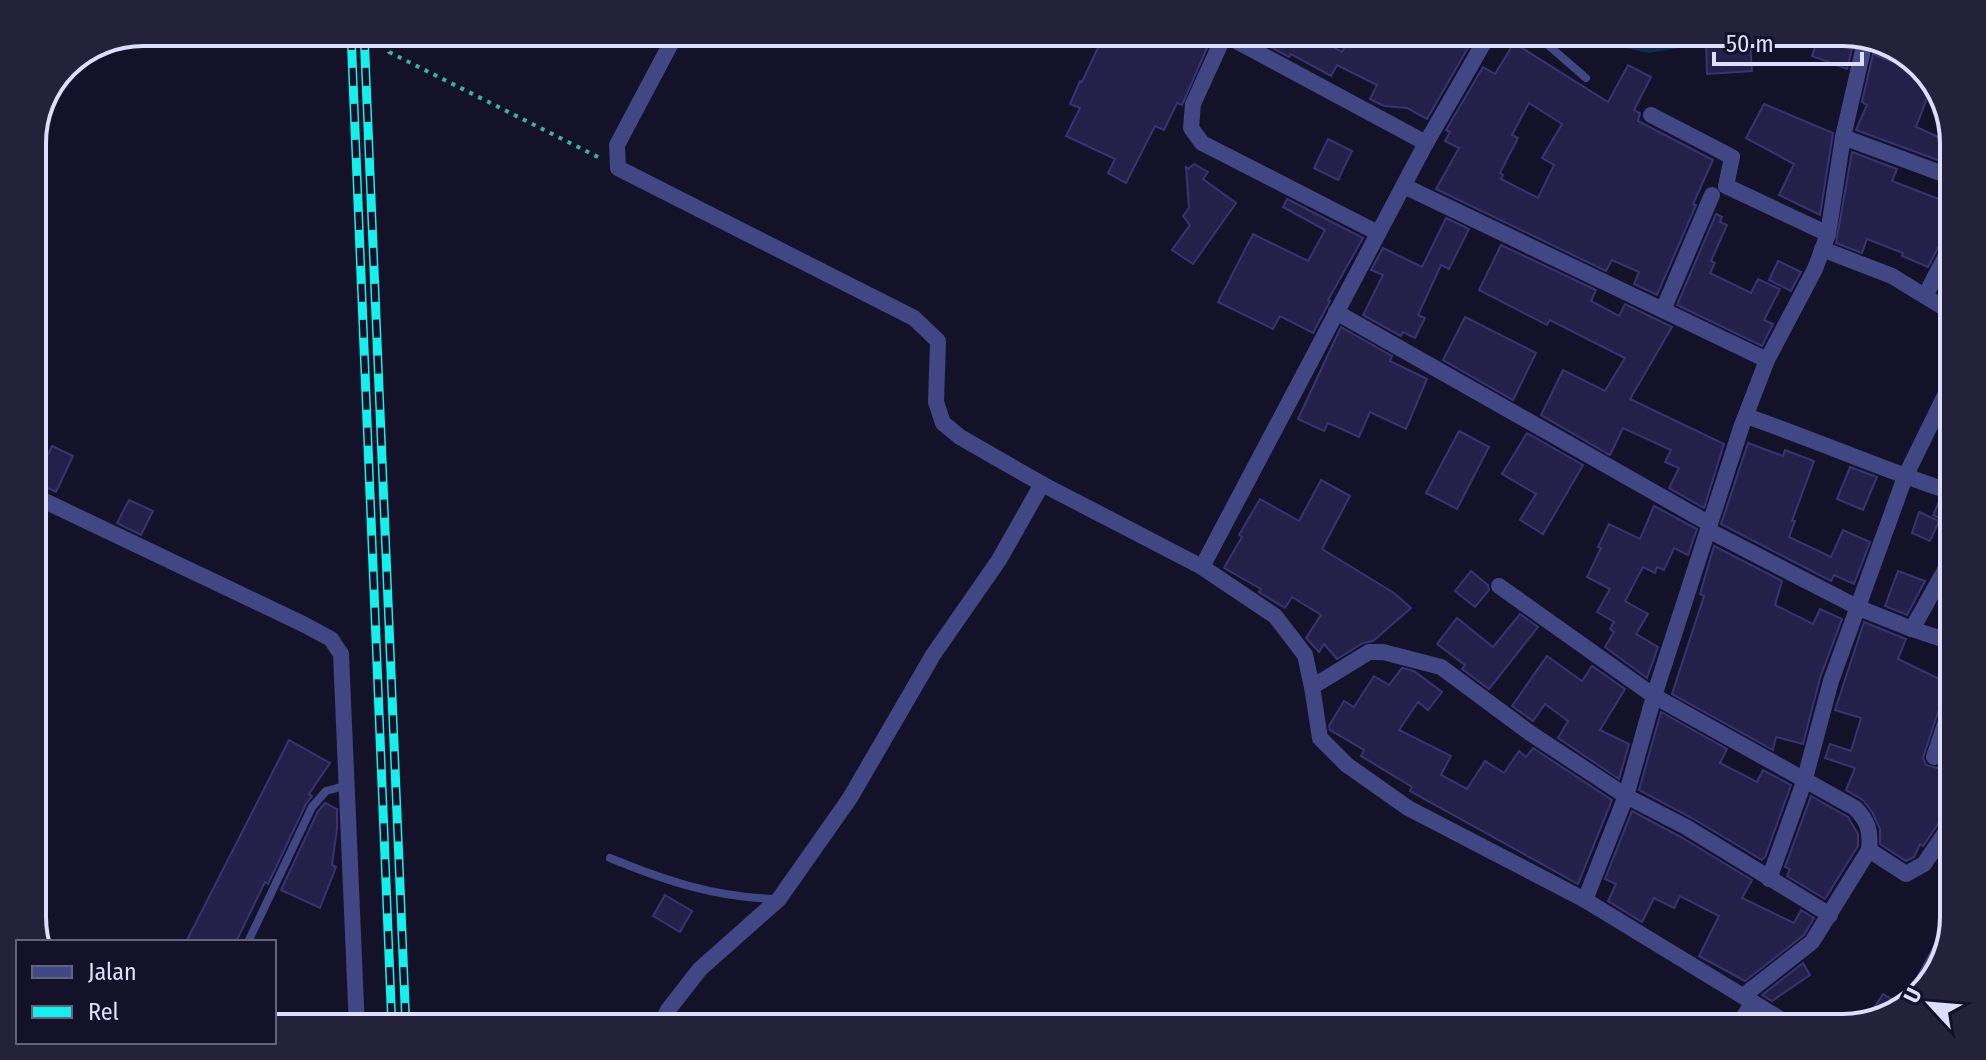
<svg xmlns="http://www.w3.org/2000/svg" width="1986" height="1060" font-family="'Fira Sans Condensed',sans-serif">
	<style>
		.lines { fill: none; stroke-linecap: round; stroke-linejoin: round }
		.canal { stroke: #112c4a; stroke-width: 20 }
		.building { fill: #232049; stroke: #383373; stroke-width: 2; fill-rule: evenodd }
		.path { stroke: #39b59f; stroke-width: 4; stroke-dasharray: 4 6; stroke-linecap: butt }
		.service { stroke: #414685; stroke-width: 8 }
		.minor { stroke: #414685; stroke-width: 16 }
		.rail-casing { stroke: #15f0ec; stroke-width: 9 }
		.rail { stroke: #141229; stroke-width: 6; stroke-dasharray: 18; stroke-linecap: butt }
		.rim { fill: none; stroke: #ddddfd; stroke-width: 4 }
	</style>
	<rect width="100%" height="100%" fill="#141229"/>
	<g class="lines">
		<path class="canal" d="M1599 32 1649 43 1713 32"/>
	</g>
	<g class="building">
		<path d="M1117 32H1214L1182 105 1177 103 1164 130 1155 126 1126 183 1108 173 1115 159 1066 136 1080 108 1070 104 1080 81 1082 82 1101 41 1111 46Z"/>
		<path d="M1243 32H1307L1342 52 1353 32H1436L1453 41 1457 32H1477L1427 119 1407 108 1384 106 1370 99 1377 85 1337 65 1331 76 1291 54 1289 57Z"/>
		<path d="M1726 32H1753L1750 43 1752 71 1707 74 1706 42 1724 40Z"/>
		<path d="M1820 32H1843L1855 36 1847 69 1812 56Z"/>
		<path d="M1514 43 1608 102 1628 65 1651 77 1634 110 1640 113 1638 121 1713 160 1693 204 1696 205 1657 295 1634 284 1639 272 1612 260 1606 271 1436 189 1459 148 1445 141 1450 132 1446 130 1483 67 1495 74ZM1529 103 1562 124 1542 158 1554 165 1538 198 1501 179 1503 175 1500 173 1518 138 1512 135Z"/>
		<path d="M1896 46 1934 80 1916 127 1954 144V166L1856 130 1867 105 1862 102 1873 54 1890 61Z"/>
		<path d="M1764 104 1833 133 1820 215 1779 195 1794 164 1746 138Z"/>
		<path d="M1328 139 1352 151 1338 180 1314 168Z"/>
		<path d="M1852 152 1897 169 1892 181 1954 205V217L1928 267 1902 256 1903 253 1867 239 1862 253 1836 243Z"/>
		<path d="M1194 164 1208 172 1203 179 1236 203 1193 264 1172 250 1190 225 1183 216 1189 208 1186 167 1188 169Z"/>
		<path d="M1287 199 1363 238 1328 300 1330 301 1313 333 1280 316 1273 329 1218 302 1253 234 1308 261 1325 230 1283 207Z"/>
		<path d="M1716 214 1722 217 1720 222 1727 225 1711 261 1715 263 1710 273 1751 293 1758 279 1780 289 1764 320 1773 324 1762 346 1677 305Z"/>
		<path d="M1446 218 1469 229 1449 269 1441 265 1418 315 1425 318 1415 338 1403 332 1401 336 1363 315 1383 275 1371 270 1383 248 1422 267Z"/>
		<path d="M1501 245 1596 290 1591 301 1619 316 1625 304 1672 327 1630 399 1724 444 1704 508 1669 488 1679 468 1665 462 1671 450 1623 428 1610 455 1541 415 1563 370 1605 391 1625 358 1550 320 1547 325 1479 290Z"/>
		<path d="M1778 261 1801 272 1791 291 1769 280Z"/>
		<path d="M1465 317 1536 353 1513 400 1443 360Z"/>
		<path d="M1341 327 1392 356 1390 361 1427 379 1406 429 1370 412 1359 437 1328 423 1324 431 1298 419Z"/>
		<path d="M1459 431 1489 447 1457 509 1426 493Z"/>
		<path d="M1527 433 1583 465 1543 534 1520 520 1536 494 1502 474Z"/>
		<path d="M1748 443 1783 456 1785 450 1814 461 1792 521H1795L1789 537 1831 557 1843 530 1870 542 1854 584 1834 575 1831 581 1721 524Z"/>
		<path d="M52 446 73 456 56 492 35 482Z"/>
		<path d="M1850 467 1877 477 1863 510 1837 499Z"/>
		<path d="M1321 480 1350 496 1322 549 1394 593 1411 608 1373 641 1363 643 1337 659 1324 644 1319 652 1306 638 1321 615 1292 597 1285 608 1259 592 1261 589 1224 568 1242 537 1239 535 1260 499 1299 521Z"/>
		<path d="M129 500 153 511 141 535 117 523Z"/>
		<path d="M1940 500 1954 504V525L1933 515Z"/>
		<path d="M1654 506 1697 529 1688 555 1674 548 1664 570 1657 567 1655 573 1643 567 1625 601 1648 614 1636 634 1658 647 1647 678 1605 647 1614 632 1610 629 1614 622 1597 612 1610 589 1587 577 1601 548 1598 547 1609 524 1640 539Z"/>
		<path d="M1919 512 1939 521 1930 541 1912 533Z"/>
		<path d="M1714 546 1782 581 1775 605 1813 624 1820 609 1842 619 1820 678 1803 744 1776 737 1773 750 1672 694 1704 596 1700 594Z"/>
		<path d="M1471 571 1488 585 1489 590 1475 607 1455 591Z"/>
		<path d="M1898 571 1925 581 1907 615 1885 606Z"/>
		<path d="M1520 614 1538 627 1489 689 1462 669 1465 665 1437 644 1457 618 1493 647Z"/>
		<path d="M1864 622 1906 639 1898 659 1954 686 1944 694 1923 758 1926 765 1937 768 1944 761 1950 743 1954 745V806L1945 814 1923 846 1920 844 1914 857 1906 861 1880 844V829L1872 812 1863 800 1846 790 1855 768 1825 758 1830 744 1851 751 1861 718 1835 710Z"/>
		<path d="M1547 656 1582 681 1592 666 1625 689 1600 730 1629 744 1619 779 1558 738 1568 721 1545 704 1533 721 1512 706Z"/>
		<path d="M1402 668 1414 671 1442 692 1428 710 1418 702 1399 730 1451 756 1441 775 1467 789 1485 761 1504 773 1519 751 1526 757 1533 748 1612 800 1578 884 1410 791 1412 787 1361 756 1364 750 1330 730 1329 726 1344 701 1354 707 1374 676 1389 685Z"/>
		<path d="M1661 712 1727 749 1720 763 1757 782 1763 770 1791 785 1765 857 1762 860 1692 818 1639 790Z"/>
		<path d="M289 740 330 763 309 794 312 796 306 804 268 884 265 882 236 942H186Z"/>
		<path d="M1811 796 1848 817 1858 834V846L1825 899 1787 876 1790 869 1785 867Z"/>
		<path d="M325 803 337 809V829L332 865 336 867 320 908 281 890 318 811Z"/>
		<path d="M1632 811 1681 837 1752 880 1742 898 1794 923 1801 910 1814 918 1804 935 1745 981 1699 956 1719 916 1680 896 1674 908 1654 898 1642 922 1608 901 1616 884 1605 879Z"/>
		<path d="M665 895 692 911 680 932 653 916Z"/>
		<path d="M1803 963 1810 975 1772 1001 1762 995Z"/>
		<path d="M1883 994 1904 1007 1899 1013 1865 1022Z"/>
	</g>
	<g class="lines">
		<path class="path" d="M387 32 389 52 602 159"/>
		<g class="service">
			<path d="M1533 32 1586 78"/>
			<path d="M610 858C666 881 714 897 775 899"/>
			<path d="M248 942 312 807 326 791 348 785"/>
			<path d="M1908 1000C1922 973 1950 932 1952 902 1954 885 1948 880 1954 859"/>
		</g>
		<g class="minor">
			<path d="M677 32 617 145 618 168 914 318 938 341 936 402 943 423 960 437 1042 484 1202 567 1275 616 1305 655 1312 687 1320 738 1347 765 1408 808 1585 900 1795 1028"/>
			<path d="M1226 32 1193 104 1191 128 1202 143 1378 233"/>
			<path d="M1225 35 1426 143"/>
			<path d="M1651 115 1732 157 1726 186 1828 234"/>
			<path d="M1843 137 1954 178"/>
			<path d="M1404 186 1767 360"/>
			<path d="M1822 249 1892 276 1954 314"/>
			<path d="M1925 296 1954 240"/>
			<path d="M1663 310 1712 195"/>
			<path d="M1336 312 1710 524"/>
			<path d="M1746 416C1816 440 1883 470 1954 493"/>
			<path d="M32 495 303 624 331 639 341 654 357 1028"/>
			<path d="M1708 530 1859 608 1912 629"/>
			<path d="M1954 554 1912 629 1954 643"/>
			<path d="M1202 567 1426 143 1490 32"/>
			<path d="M1499 586 1654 696 1855 808C1868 821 1871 831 1869 850"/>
			<path d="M1312 687 1369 652H1383L1441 667 1530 733 1626 796 1686 827 1830 915"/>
			<path d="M1934 757 1954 697"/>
			<path d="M1769 879 1804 782 1831 681 1905 477 1954 377"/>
			<path d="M1585 900 1626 796 1654 696 1742 425 1767 360 1815 269 1828 234 1843 137 1866 37"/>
			<path d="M1743 996 1812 942 1869 850 1906 874 1924 864 1954 820"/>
			<path d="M659 1028 668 1010 700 969 779 899 850 798 933 655 999 560 1042 484"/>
			<path d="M1737 1028 1752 1003"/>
		</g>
		<defs>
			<g id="rail">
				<path d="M351 32 392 1028"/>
				<path d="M364 32 406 1028"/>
			</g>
		</defs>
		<use href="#rail" class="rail-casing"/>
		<use href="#rail" class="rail"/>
	</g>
	<path d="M0 0H1986V1060H0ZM143 46H1843A97 97 0 0 1 1940 143V917A97 97 0 0 1 1843 1014H143A97 97 0 0 1 46 917V143A97 97 0 0 1 143 46Z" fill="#24223a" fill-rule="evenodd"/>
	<path class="rim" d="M143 46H1843A97 97 0 0 1 1940 143V917A97 97 0 0 1 1843 1014H143A97 97 0 0 1 46 917V143A97 97 0 0 1 143 46Z"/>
	<rect x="16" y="940" width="260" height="104" fill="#141229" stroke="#64637e" stroke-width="2"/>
	<rect x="32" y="966" width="40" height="12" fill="#414685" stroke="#64637e" stroke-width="2"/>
	<text x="88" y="980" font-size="24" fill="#ddddfd">Jalan</text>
	<rect x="32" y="1006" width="40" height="12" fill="#15f0ec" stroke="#64637e" stroke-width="2"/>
	<text x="88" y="1020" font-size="24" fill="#ddddfd">Rel</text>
	<g transform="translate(1930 1004) rotate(296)" stroke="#141229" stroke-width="6" paint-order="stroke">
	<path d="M0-6L14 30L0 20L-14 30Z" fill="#ddddfd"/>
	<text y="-12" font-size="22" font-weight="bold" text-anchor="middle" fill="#ddddfd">U</text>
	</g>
	<path d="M1714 52v12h148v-12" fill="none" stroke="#ddddfd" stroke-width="4"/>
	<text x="1726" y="52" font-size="24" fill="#ddddfd" stroke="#141229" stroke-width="6" paint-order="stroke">50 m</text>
</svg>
